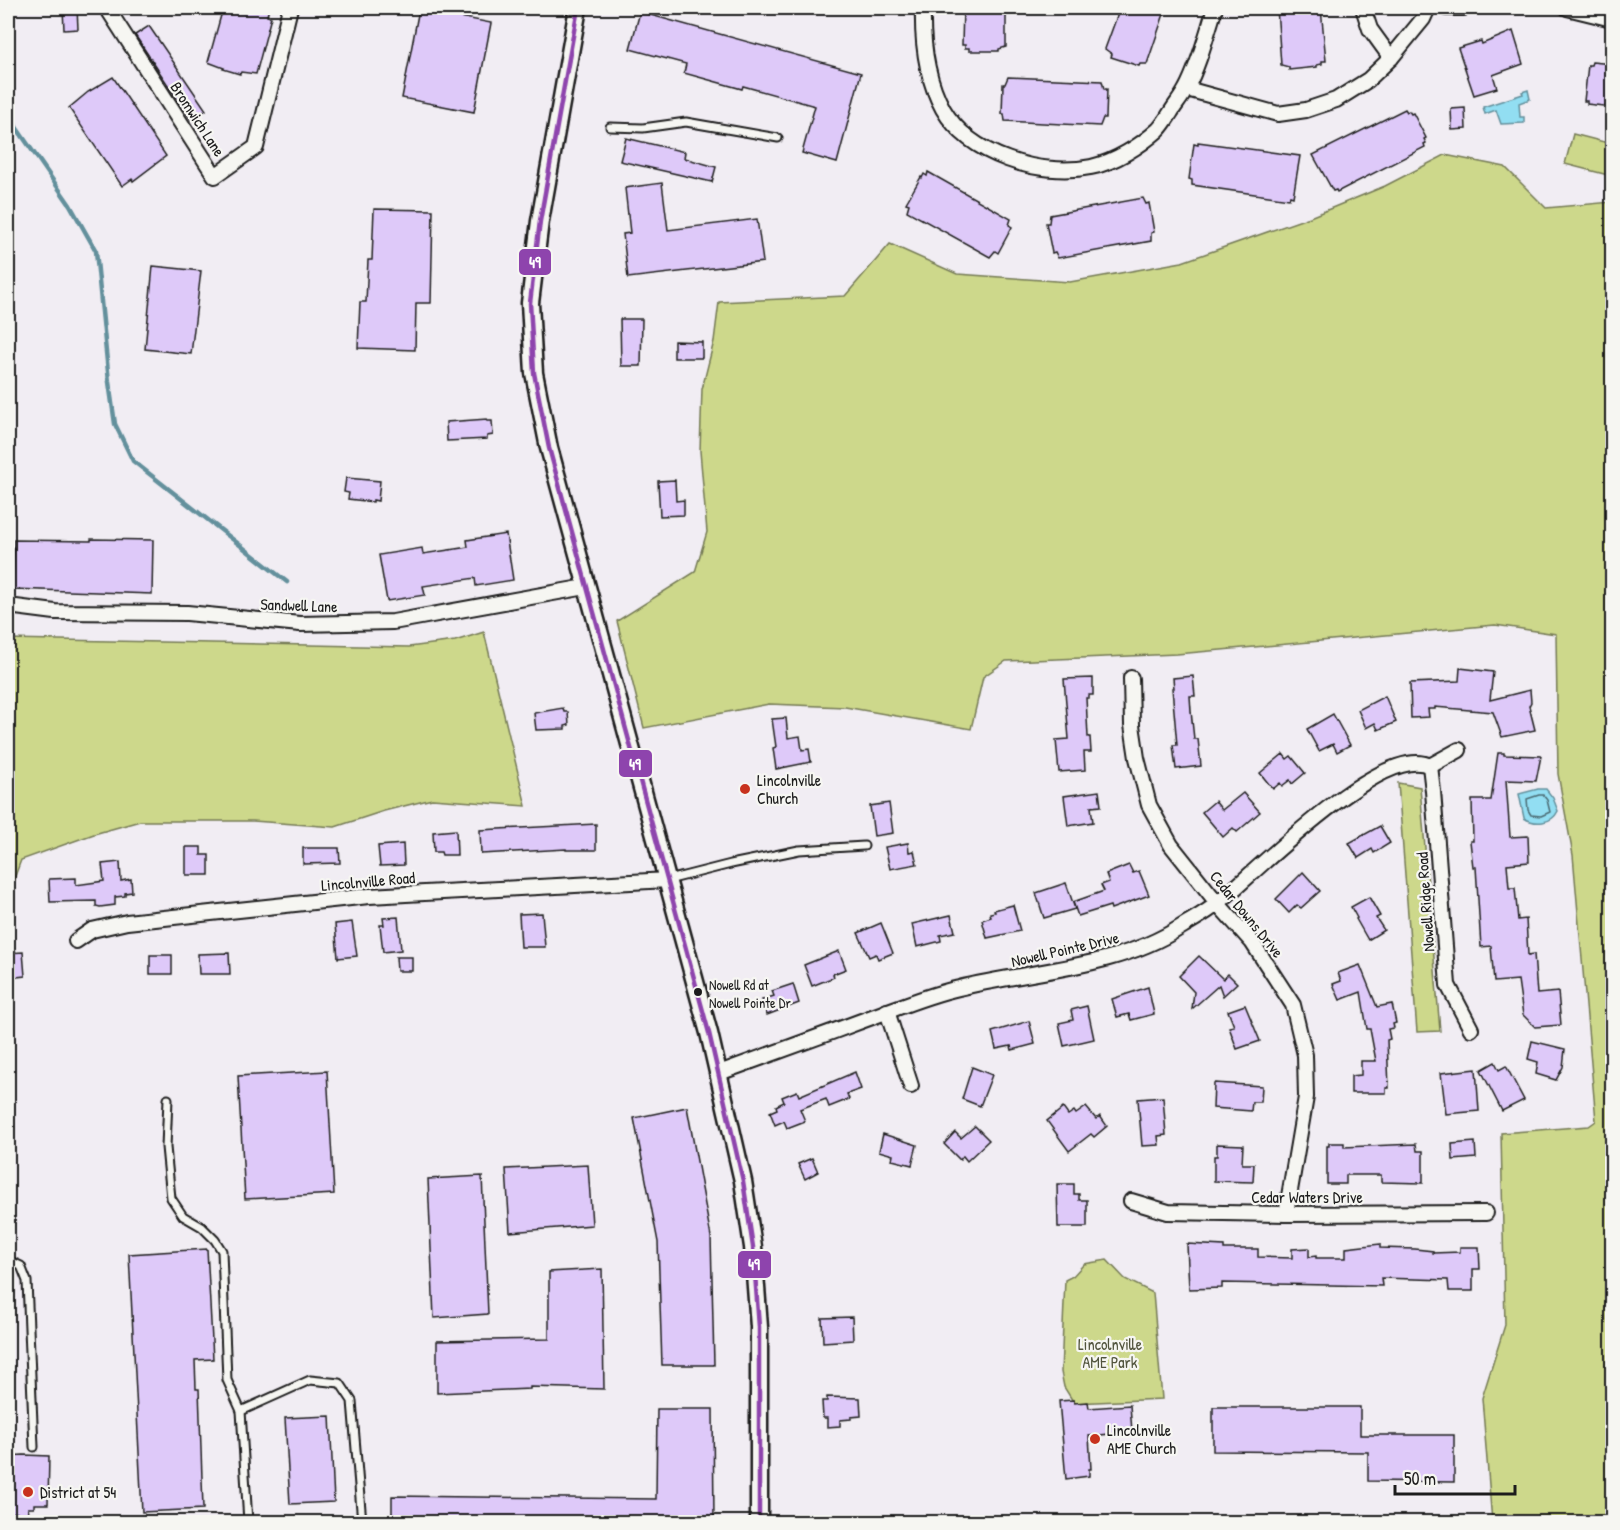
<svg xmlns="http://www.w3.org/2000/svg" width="1620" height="1530" font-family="'Patrick Hand',sans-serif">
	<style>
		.green { fill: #cdd88b; stroke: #747a54; stroke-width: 1.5 }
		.water { fill: #92def2; stroke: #63909c; stroke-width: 1.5 }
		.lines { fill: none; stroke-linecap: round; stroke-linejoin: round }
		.shore { stroke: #4b6a72; stroke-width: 1.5 }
		.stream { stroke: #63909c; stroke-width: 4.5 }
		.building { fill: #dec9f9; stroke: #1c1c1c; stroke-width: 1.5 }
		.service-casing { stroke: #1c1c1c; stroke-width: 11 }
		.minor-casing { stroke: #1c1c1c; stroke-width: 18 }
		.tertiary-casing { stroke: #1c1c1c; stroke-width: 21 }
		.service { stroke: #f6f6f2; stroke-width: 7 }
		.minor { stroke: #f6f6f2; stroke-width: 14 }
		.tertiary { stroke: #f6f6f2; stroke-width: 16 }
		.bus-1-casing { stroke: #f6f6f2; stroke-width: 9 }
		.bus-1 { stroke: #8e44ad; stroke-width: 4.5 }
		.poi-dot { fill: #c8321e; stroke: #f6f6f2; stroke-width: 2 }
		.bus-dot { fill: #1c1c1c; stroke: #f6f6f2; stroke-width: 2 }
		.labels { text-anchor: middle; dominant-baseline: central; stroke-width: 4.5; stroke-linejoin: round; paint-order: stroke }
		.bus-label { font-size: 14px; fill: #1c1c1c; stroke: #f6f6f2; text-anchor: start }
		.street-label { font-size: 16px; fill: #1c1c1c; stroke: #f6f6f2 }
		.poi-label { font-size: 16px; fill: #1c1c1c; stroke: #f6f6f2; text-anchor: start }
		.park-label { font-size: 16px; fill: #51543d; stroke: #f6f6f2 }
		.line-badge { stroke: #f6f6f2; stroke-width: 2 }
		.badge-label { font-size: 16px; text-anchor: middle; font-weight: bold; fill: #fff }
	</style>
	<rect width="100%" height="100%" fill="#f1edf3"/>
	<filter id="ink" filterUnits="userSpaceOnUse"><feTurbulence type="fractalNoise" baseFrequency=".0167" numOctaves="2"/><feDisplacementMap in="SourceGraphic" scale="12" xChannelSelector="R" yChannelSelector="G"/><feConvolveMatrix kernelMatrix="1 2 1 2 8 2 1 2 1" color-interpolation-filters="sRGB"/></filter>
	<g filter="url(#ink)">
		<g class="green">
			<path d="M1573 134 1612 144V176L1565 164Z"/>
			<path d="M1445 155 1505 167 1546 208 1612 202V1522H1492L1482 1398 1505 1325 1501 1133 1589 1126 1596 1121 1573 855 1558 774 1556 634 1495 625 1177 654 1006 661 983 677 971 729 845 707 769 704 644 728 617 621 695 572 707 532 700 451 702 389 714 341 719 302 845 296 890 244 957 274 1070 282 1182 262 1310 217 1385 186Z"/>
			<path d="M484 632 526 806 432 799 384 811 335 827 253 821H140L94 834 21 860 8 895V639L409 647 455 641Z"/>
			<path d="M1398 783 1420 787 1440 1031 1417 1032Z"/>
			<path d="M1107 1260 1125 1279 1153 1293 1162 1399 1074 1403 1064 1387 1061 1372 1065 1280 1073 1276 1084 1264Z"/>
		</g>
		<g class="water">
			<path d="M1528 90 1530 99 1519 103 1520 117H1524V123L1501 124 1496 110 1485 114 1483 107 1523 94 1522 92Z"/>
			<path d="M1538 789H1546L1553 798 1558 811C1552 824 1535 825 1524 818L1519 794Z"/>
		</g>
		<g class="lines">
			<path class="shore" d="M1539 795H1543L1547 800 1550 812 1541 816 1531 815 1528 810 1527 799Z"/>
			<path class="stream" d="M8 107 16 127 70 205 96 251 109 382 115 424 133 461 287 582"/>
		</g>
		<g class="building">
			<path d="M63 8H77L78 29 64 30Z"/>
			<path d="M223 8H269L267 16 271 17 256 74 241 72 240 74 223 69 224 68 208 62Z"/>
			<path d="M963 8H1006V47L999 49V51H969V48H965V45H962Z"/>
			<path d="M1120 8H1166L1147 64H1140L1139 66 1111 57 1112 54 1105 49Z"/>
			<path d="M1277 8H1321L1326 61H1322V64L1317 65V67L1289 70V67L1281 65Z"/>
			<path d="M419 9 491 23 474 112 402 98Z"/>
			<path d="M640 12 861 73 837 163 802 153 815 106 743 86 742 89 684 73 686 64 630 49Z"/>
			<path d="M149 26 206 110 191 120 135 35Z"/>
			<path d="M1513 31 1523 64 1493 75 1497 88 1474 95 1458 48 1481 41 1482 44Z"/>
			<path d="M1592 62 1612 64V107L1587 104V101H1584L1588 65H1591Z"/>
			<path d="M113 77 166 156 133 181 132 179 122 186 69 108 88 92Z"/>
			<path d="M1008 77 1102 81 1104 89H1107L1106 118H1103L1100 126 1005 121 1004 114H1002L1003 84H1005Z"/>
			<path d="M1465 108 1466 129 1452 130 1451 109Z"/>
			<path d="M1405 109 1407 112 1409 111 1411 114 1413 113 1426 138 1424 139 1426 143 1424 144 1425 147 1337 192 1336 190 1333 191 1313 155Z"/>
			<path d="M626 138 685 152 684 158 716 167 712 182 620 161Z"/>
			<path d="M1198 142 1300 156 1293 197 1290 196 1289 199 1192 185V180L1189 179 1194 144 1198 145Z"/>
			<path d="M928 172 1011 219 1009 225 1012 227 998 253 995 251 990 257 907 211 909 204 906 203 921 177 922 178 924 174 927 176Z"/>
			<path d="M662 183 668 230 757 219 763 262 628 278 623 234 630 233 625 188Z"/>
			<path d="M1143 198 1146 204 1149 203 1154 232 1151 233V241L1058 258 1055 252 1052 253 1046 223H1049L1050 215Z"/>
			<path d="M374 209 433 210 431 303H416L415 350 358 348 360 302H366L368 260H372Z"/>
			<path d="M153 266 201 271 191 354 145 349Z"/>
			<path d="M620 319H642L641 366H621Z"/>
			<path d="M674 341 702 342V358H674Z"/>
			<path d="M487 419V421H492L493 435 487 436V439L447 441 446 422Z"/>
			<path d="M346 478 380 481 378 501 373 500V502L348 499 349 493 344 492Z"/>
			<path d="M675 480 676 501 684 500V515L660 516 658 481Z"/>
			<path d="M506 534 513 580 476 586 475 578 423 586 425 595 387 601 379 555 422 548 423 554 468 547 467 540Z"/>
			<path d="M91 539 153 540 152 594 13 589 14 540 91 541Z"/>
			<path d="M1460 668 1493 672 1490 700 1530 690 1531 702 1529 706 1535 730 1502 737 1493 712 1435 707V709H1428L1429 717 1411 718 1410 683 1459 681Z"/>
			<path d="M1193 676 1195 696H1190L1191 711 1194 739H1198L1201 766 1176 769 1173 745H1177L1172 688H1174L1173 678Z"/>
			<path d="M1093 678V695H1089V698H1086L1088 737H1090L1091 752H1084L1085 770 1059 772 1056 740 1069 739 1064 679Z"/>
			<path d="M1385 696 1396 722 1378 730 1375 723 1366 728 1358 710Z"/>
			<path d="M563 708 564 712H568L569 725 565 726V729L536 730 534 713Z"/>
			<path d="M1333 714 1350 745 1337 752 1333 744 1319 751 1307 729Z"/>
			<path d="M786 718 788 738 800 736 802 750 809 749 811 762 776 769 773 748 776 747 772 719Z"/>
			<path d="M1498 753H1504V755L1541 756 1536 781 1506 780 1510 837 1528 836 1529 862 1507 864 1509 888H1515L1518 920 1526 919 1528 955 1534 954 1537 994 1558 992 1561 1025 1535 1027 1523 1015 1518 980 1494 982 1491 946 1481 947 1476 867H1473L1470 841H1473L1472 800H1491Z"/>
			<path d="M1283 754 1287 759 1291 756 1305 773 1292 784 1290 780 1282 786 1280 783 1273 789 1260 773Z"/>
			<path d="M1099 791 1101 806 1091 807 1093 822 1068 826 1064 796Z"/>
			<path d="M1243 793 1260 812 1237 832 1233 828 1223 837 1202 812 1215 801 1222 810Z"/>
			<path d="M889 803 893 833 874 836 870 806Z"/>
			<path d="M596 824V850H566V849L481 854 480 830Z"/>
			<path d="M1380 826 1390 843 1374 853 1372 849 1358 858 1349 843Z"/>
			<path d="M456 830 457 855H442L441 852H434L433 832Z"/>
			<path d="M908 843 909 852 914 851 917 864 890 869 885 847Z"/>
			<path d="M403 844 404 865 380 866 378 846Z"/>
			<path d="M186 847H201V855H209V875H186Z"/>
			<path d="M303 848H339L340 863 303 864Z"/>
			<path d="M120 862 121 881 131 879 132 892 125 893V896L115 897V905L100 907 96 906V901L50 902 49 879 76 878V885L104 881 102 864Z"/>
			<path d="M1129 865 1133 873 1139 871 1149 895 1111 909 1110 906 1078 916 1073 902 1104 891 1101 885 1109 882 1106 874Z"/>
			<path d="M1303 872 1320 891 1301 908 1297 905 1289 913 1276 899Z"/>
			<path d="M1066 883 1075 909 1044 918 1036 893Z"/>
			<path d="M1369 897 1380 916 1376 918 1384 930 1368 940 1356 919 1357 918 1351 907Z"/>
			<path d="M1013 905 1020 931 987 938 982 920 991 917 990 913 995 912 994 910Z"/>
			<path d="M542 913 545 947H521L519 914Z"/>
			<path d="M951 915 955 932 940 935 941 941 917 947 912 924Z"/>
			<path d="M398 917 401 950 383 952 380 925H384L383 918Z"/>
			<path d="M352 922 357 956 338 958 335 924Z"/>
			<path d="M881 923 893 953 878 959 876 954 869 957 858 933Z"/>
			<path d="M839 951 846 969 833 974 834 977 812 986 804 965Z"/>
			<path d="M23 952 25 976 8 978V953Z"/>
			<path d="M229 953 230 974H199L198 954Z"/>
			<rect x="150" y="955" width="22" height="19"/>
			<path d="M1199 956 1223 979 1228 974 1237 983 1223 996 1219 985 1192 1009 1194 992 1179 976Z"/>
			<path d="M396 957H412V971H397Z"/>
			<path d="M1360 965 1377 1007 1392 1004 1396 1023 1393 1024 1394 1028 1388 1029 1390 1039 1387 1040 1389 1088H1386V1093H1351V1076L1361 1075V1061H1376L1370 1029H1367L1361 992 1340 1000 1333 984 1341 981 1338 973Z"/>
			<path d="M793 984 799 1003 767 1015 762 1000 774 996 772 991Z"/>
			<path d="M1148 987 1154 1014 1131 1020 1129 1014 1117 1017 1112 999Z"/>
			<path d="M1245 1005 1260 1041 1237 1049 1229 1027 1234 1026 1228 1011Z"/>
			<path d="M1087 1006 1094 1039 1064 1046 1059 1023 1073 1020 1071 1010Z"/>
			<path d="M1029 1021 1035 1044 1012 1050 1011 1046 996 1049 992 1032Z"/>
			<path d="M1532 1041 1565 1049 1563 1067 1556 1080 1536 1074 1538 1062 1528 1059Z"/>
			<path d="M1495 1062 1499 1070 1506 1066 1524 1100 1502 1111 1481 1070Z"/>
			<path d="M972 1067 992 1075 980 1106 962 1099Z"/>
			<path d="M1476 1069 1479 1111 1446 1114 1441 1073Z"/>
			<path d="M327 1071 334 1194 245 1199 238 1076Z"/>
			<path d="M855 1072 861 1089 847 1094 849 1099 829 1107 826 1099 800 1109 805 1121 787 1128 784 1121 775 1125 770 1112 777 1109 776 1106 784 1102 782 1097 797 1091 799 1096Z"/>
			<path d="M1214 1083 1262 1086 1261 1102H1252L1251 1111 1213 1108Z"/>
			<path d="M1163 1097 1166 1135 1158 1136 1159 1145 1142 1146 1138 1099Z"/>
			<path d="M687 1107 711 1237 714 1365H662L658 1242 634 1118Z"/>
			<path d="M1086 1107 1096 1119 1100 1116 1107 1126 1094 1137 1091 1134 1069 1151 1047 1121 1063 1108 1068 1115 1074 1111 1076 1114Z"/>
			<path d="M975 1126 989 1140 967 1161 963 1156 960 1160 944 1144 955 1132 961 1138Z"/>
			<path d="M883 1134 917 1145 912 1165 892 1160 893 1155 879 1151Z"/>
			<path d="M1475 1142 1476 1158 1453 1160 1452 1144Z"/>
			<path d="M1329 1143H1344V1147L1416 1144 1417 1151H1423V1183L1381 1182V1175H1346V1184H1327V1146H1329Z"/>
			<path d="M1217 1144 1243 1145 1242 1164H1254L1253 1182 1214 1181V1156H1217Z"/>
			<path d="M812 1158 818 1172 805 1179 798 1164Z"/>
			<path d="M588 1165 592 1225 510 1232 506 1169Z"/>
			<path d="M482 1176 488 1314 434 1318 428 1179Z"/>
			<path d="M1057 1184H1074V1194H1079V1200H1087V1227H1058Z"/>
			<path d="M1187 1244 1224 1246V1249H1258V1257L1292 1258V1249L1309 1248V1257L1316 1256V1258H1346V1248L1380 1244V1248L1415 1249 1433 1251V1253L1460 1252V1247H1479L1480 1269H1473V1291H1449L1448 1280 1381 1278 1382 1286 1222 1283V1288L1189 1289Z"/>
			<path d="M207 1249 213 1359 195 1360 196 1389H199L203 1509 142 1512 129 1254Z"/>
			<path d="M602 1269 604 1389 530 1387V1389L437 1393V1341L549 1339V1272Z"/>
			<path d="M852 1317 853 1340 823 1342 822 1318Z"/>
			<path d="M827 1397 860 1398 861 1416 851 1417V1419L840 1420V1426L827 1427V1418H823L822 1401H827Z"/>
			<path d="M1074 1400V1403L1088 1402 1089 1408 1130 1405 1132 1432 1089 1436 1091 1469H1089V1476L1066 1479 1059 1401Z"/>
			<path d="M1213 1407H1360V1435H1454V1482L1368 1481V1452L1213 1451Z"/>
			<path d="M657 1409H713L714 1522H392V1496L656 1499Z"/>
			<path d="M330 1416 334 1502 290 1504 285 1418Z"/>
			<path d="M24 1455 49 1456 48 1504H34V1508H28L29 1513H8V1456Z"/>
		</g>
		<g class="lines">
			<defs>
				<g id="service">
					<path d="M610 127 643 128 686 122 778 138"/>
					<path d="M668 880 731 864 799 850 864 846"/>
					<path d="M168 1099 166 1147 171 1198 183 1216 202 1227 215 1240 222 1251 227 1380 241 1411 248 1522"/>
					<path d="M8 1260 21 1266 27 1281 34 1447"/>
					<path d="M241 1411 310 1380 340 1383 352 1401 362 1522"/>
				</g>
				<g id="minor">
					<path d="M107 8 215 176 256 147 290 8"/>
					<path d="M923 8C922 43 926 78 943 109 970 156 1040 177 1091 167 1115 162 1140 146 1158 130 1163 125 1167 118 1171 112 1176 104 1182 97 1186 89 1199 65 1207 33 1215 8"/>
					<path d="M1363 8 1370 29 1391 58"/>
					<path d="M1446 8H1464"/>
					<path d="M1567 8 1612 19"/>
					<path d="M1187 89 1278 114 1306 110 1336 100 1368 80 1391 58 1423 19 1428 8"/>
					<path d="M8 606 55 612 187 613 300 624 393 622 586 587"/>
					<path d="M1131 678 1132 725 1137 758 1149 805 1171 845 1218 904 1252 942 1293 1005 1305 1055 1306 1097 1286 1214"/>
					<path d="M1430 766 1459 750"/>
					<path d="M76 941 92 930 127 922 369 896 668 880"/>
					<path d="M887 1011 911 1086"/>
					<path d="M719 1073C768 1055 816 1038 864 1020 895 1009 927 995 959 988 1032 970 1116 969 1181 927 1194 919 1208 912 1219 902 1255 873 1384 741 1430 766L1433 791 1448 985 1471 1029"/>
					<path d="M1131 1201 1168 1212 1286 1214 1486 1213"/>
				</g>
				<path id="tertiary" d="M578 8 540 221 530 303 534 373 549 448 709 1033 743 1181 753 1247 759 1327V1522"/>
			</defs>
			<use href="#service" class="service-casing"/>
			<use href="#minor" class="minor-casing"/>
			<use href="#tertiary" class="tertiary-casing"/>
			<use href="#service" class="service"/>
			<use href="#minor" class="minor"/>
			<use href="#tertiary" class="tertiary"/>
			<defs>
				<path id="bus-1" d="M578 8 540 221 530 303 534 373 549 448 709 1033 743 1181 753 1247 759 1327V1522"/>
			</defs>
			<use href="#bus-1" class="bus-1-casing"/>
			<use href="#bus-1" class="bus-1"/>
		</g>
	</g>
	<g class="poi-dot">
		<circle cx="745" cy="789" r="6"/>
		<circle cx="1095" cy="1439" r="6"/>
		<circle cx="28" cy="1492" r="6"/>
	</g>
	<circle class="bus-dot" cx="698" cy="992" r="5"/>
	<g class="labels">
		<g class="bus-label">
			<text x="709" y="984">Nowell Rd at<tspan x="709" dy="18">Nowell Pointe Dr</tspan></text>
		</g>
		<g class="street-label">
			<text transform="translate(198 119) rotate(57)">Bromwich Lane</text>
			<text transform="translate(299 605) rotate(2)">Sandwell Lane</text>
			<text transform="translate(368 881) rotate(-5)">Lincolnville Road</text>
			<text transform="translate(1425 902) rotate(-94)">Nowell Ridge Road</text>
			<text transform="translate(1247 914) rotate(51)">Cedar Downs Drive</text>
			<text transform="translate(1065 949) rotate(-13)">Nowell Pointe Drive</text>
			<text x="1307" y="1197">Cedar Waters Drive</text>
		</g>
		<g class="poi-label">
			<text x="757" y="780">Lincolnville<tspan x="757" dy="18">Church</tspan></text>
			<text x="1107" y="1430">Lincolnville<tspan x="1107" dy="18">AME Church</tspan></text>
			<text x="40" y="1492">District at 54</text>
		</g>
		<g class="park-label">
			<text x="1110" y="1344">Lincolnville<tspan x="1110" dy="18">AME Park</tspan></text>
		</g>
	</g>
	<g class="line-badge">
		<rect x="518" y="248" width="34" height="28" rx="6" fill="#8e44ad"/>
		<rect x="618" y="749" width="35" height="29" rx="6" fill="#8e44ad"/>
		<rect x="737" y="1250" width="35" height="29" rx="6" fill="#8e44ad"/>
	</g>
	<g class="badge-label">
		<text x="535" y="268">49</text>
		<text x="635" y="770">49</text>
		<text x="754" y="1270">49</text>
	</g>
	<rect width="1620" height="1530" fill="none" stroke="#f6f6f2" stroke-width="30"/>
	<rect x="15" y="15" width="1590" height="1500" fill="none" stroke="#1c1c1c" stroke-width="2" filter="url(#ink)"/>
	<path d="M1395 1485v9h120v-9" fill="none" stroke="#1c1c1c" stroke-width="3"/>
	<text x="1404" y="1485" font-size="18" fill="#1c1c1c" stroke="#f6f6f2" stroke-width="4.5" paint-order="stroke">50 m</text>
</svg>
